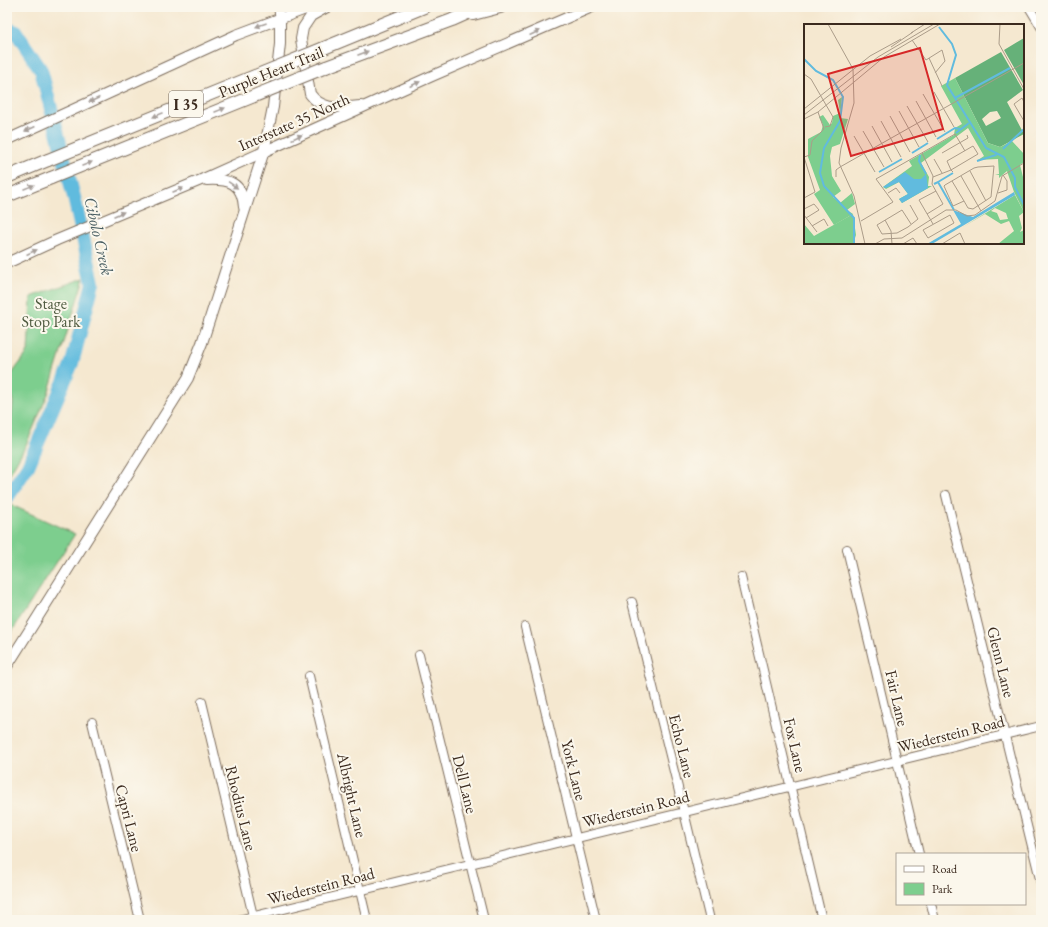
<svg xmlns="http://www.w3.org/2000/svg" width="1048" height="927" font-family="'EB Garamond',serif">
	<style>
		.green { fill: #7dce8e; stroke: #5c7c56 }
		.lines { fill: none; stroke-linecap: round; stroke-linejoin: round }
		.river { stroke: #61bbde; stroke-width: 14 }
		.minor-casing { stroke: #7c6c5c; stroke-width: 10 }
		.major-casing { stroke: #7c6c5c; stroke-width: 12 }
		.highway-casing { stroke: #7c6c5c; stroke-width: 14 }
		.minor { stroke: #fff; stroke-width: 8 }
		.major { stroke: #fff; stroke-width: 10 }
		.highway { stroke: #fff; stroke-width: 12 }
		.highway-bridge-casing { stroke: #7c6c5c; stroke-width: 14; stroke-linecap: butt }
		.highway-bridge { stroke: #fff; stroke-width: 12 }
		.oneway { fill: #a79f9a }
		.labels { text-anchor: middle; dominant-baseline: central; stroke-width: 4; stroke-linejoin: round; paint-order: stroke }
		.shield { fill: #fbf7ec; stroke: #75685c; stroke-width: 1 }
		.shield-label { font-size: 15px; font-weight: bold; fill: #3b2a1e }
		.street-label { font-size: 16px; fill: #3b2a1e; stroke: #fbf7ec }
		.park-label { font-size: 16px; fill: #4f5b40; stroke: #fbf7ec }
		.water-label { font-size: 17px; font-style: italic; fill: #485d61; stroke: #fbf7ec }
		.inset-river { fill: none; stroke: #61bbde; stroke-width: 2 }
		.inset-road { fill: none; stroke: #ab9c89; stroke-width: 1 }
		.view { fill: #d62828; fill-opacity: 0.15; stroke: #d62828; stroke-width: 2 }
		.inset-edge { fill: none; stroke: #3b2a1e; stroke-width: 2 }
	</style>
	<rect width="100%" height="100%" fill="#fbf7ec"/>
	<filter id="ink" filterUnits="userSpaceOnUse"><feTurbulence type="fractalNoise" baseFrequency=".025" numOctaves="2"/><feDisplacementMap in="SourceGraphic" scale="8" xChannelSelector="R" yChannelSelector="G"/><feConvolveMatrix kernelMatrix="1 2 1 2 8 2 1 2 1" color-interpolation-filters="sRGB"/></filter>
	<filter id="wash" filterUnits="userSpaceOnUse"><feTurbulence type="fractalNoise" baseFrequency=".012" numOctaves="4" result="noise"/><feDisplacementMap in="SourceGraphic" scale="16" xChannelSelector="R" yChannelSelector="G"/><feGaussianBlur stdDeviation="0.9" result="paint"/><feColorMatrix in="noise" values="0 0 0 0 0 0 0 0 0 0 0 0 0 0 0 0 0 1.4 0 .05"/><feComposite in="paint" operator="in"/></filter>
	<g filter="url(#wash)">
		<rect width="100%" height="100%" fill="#f5e8d0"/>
		<g class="green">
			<path d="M84 278 48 394 26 445 7 479V440H9L13 403 8 379 28 352 31 297Z"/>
			<path d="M7 503 75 534 7 639Z"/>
		</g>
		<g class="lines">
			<path class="river" d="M7 29 16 32 41 70 74 197 93 283 72 363 28 466 7 498"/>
		</g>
	</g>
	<g filter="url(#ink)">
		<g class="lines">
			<defs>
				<g id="minor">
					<path d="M278 7 280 19"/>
					<path d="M1029 7 1041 27"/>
					<path d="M946 495 1041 883"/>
					<path d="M847 549 919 854"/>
					<path d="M741 577 822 920"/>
					<path d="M632 602 684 812 710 920"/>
					<path d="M525 627 596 920"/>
					<path d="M419 655 484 920"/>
					<path d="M309 676 367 920"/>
					<path d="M202 702 254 920"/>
					<path d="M92 722 140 920"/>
					<path d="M931 904 935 920"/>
					<path d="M238 920 1041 726"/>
				</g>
				<g id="major">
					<path d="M327 7 311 16 303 28 301 39 310 94C323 112 342 107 361 106"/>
					<path d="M7 140 236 35 311 7"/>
					<path d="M207 180C229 179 242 182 244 207"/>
					<path d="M7 263 57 240 201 180 432 76 592 7"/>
					<path d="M7 666 188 378 202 343 264 151 273 107 280 44V19"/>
				</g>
				<g id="highway">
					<path d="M473 14 500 7"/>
					<path d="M324 48 424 7"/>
					<path d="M326 67 452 20 481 7"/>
					<path d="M7 177 48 160"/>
					<path d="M7 196 51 178"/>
				</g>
			</defs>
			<use href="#minor" class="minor-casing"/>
			<use href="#major" class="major-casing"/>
			<use href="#highway" class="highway-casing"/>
			<use href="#minor" class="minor"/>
			<use href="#major" class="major"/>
			<use href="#highway" class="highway"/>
			<defs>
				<g id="highway-bridge">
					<path d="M48 160 324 48"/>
					<path d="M51 178 326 67"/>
				</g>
			</defs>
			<use href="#highway-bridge" class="highway-bridge-casing"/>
			<use href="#highway-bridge" class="highway-bridge"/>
		</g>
		<defs><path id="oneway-solid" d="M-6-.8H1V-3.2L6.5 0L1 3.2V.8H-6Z"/></defs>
		<g class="oneway">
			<use href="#oneway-solid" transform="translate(261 25) rotate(160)"/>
			<use href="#oneway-solid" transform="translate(535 33) rotate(-24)"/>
			<use href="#oneway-solid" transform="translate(363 53) rotate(-21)"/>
			<use href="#oneway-solid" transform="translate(415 84) rotate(-25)"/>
			<use href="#oneway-solid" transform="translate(94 100) rotate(156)"/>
			<use href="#oneway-solid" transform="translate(220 110) rotate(-22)"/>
			<use href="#oneway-solid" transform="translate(158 115) rotate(158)"/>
			<use href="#oneway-solid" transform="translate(30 129) rotate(155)"/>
			<use href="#oneway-solid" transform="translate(297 137) rotate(-24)"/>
			<use href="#oneway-solid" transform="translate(87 164) rotate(-22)"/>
			<use href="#oneway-solid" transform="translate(233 185) rotate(35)"/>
			<use href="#oneway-solid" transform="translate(29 187) rotate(-22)"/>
			<use href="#oneway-solid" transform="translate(178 190) rotate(-23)"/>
			<use href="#oneway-solid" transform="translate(119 214) rotate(-23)"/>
			<use href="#oneway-solid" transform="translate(32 252) rotate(-24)"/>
		</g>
	</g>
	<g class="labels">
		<rect class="shield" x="169" y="91" width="34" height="26" rx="3"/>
		<g class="shield-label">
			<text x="186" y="104">I 35</text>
		</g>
		<g class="street-label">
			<text transform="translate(271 72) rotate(-22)">Purple Heart Trail</text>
			<text transform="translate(294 122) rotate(-24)">Interstate 35 North</text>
			<text transform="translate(1001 662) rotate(76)">Glenn Lane</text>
			<text transform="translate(897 698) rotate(77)">Fair Lane</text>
			<text transform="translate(951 734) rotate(-14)">Wiederstein Road</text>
			<text transform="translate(795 745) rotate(77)">Fox Lane</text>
			<text transform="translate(682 746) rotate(76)">Echo Lane</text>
			<text transform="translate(574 770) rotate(76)">York Lane</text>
			<text transform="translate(465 784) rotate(76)">Dell Lane</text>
			<text transform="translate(352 795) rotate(77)">Albright Lane</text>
			<text transform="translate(241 808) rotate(76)">Rhodius Lane</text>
			<text transform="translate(636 809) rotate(-14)">Wiederstein Road</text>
			<text transform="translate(129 818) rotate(76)">Capri Lane</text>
			<text transform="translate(321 886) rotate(-14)">Wiederstein Road</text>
		</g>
		<g class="park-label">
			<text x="51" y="303">Stage<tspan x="51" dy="18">Stop Park</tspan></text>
		</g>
		<g class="water-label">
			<text transform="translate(99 236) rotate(77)">Cibolo Creek</text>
		</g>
	</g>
	<g transform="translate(804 24)">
		<rect width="220" height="220" fill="#f5e8d0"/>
		<path d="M211 171 220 188 215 192 218 204 216 208 220 206V220H194L210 207 205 197 197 200 181 190 159 203ZM191 184 202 189 204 195 196 196 193 189 187 187ZM49 190 52 211 49 220H0V200L10 212Z" fill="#7dce8e" fill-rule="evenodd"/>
		<path d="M220 14V61L200 26ZM197 28 219 66 203 78 220 110 196 123 184 119 151 54ZM193 87 197 94 182 102 178 95 186 88Z" fill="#66b179" fill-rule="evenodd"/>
		<path d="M151 54 184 119 196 123 208 117 220 130V138L216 141 220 157V188L210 168 203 147 195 154V151H191L195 150 194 135 174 136 180 132 164 104 117 139 125 153 124 162H128L98 179 95 175 104 170 95 158 82 165 79 163 108 142 105 137 150 111 151 104 158 100 137 62ZM38 73 36 94 44 95 36 120 28 123 26 132 28 152 37 167 29 173 36 179 48 169 51 180 43 186 49 190 30 201 10 170 16 166 4 133V115L17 108 19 101 15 93 19 91 26 101 28 99 29 92 36 89 34 76Z" fill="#7dce8e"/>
		<path d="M101 148 110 155H117L122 150 124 164 98 179 95 175 104 170 95 158 82 164 79 163ZM210 168 211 171 128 220H123L157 200 149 186 169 193Z" fill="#61bbde"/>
		<path class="inset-river" d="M135 3 148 20 152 31 143 61 182 124 200 133 211 154V163L220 181M0 35 12 47 29 56 39 73 36 97 20 124 16 149 20 162 50 194V220M151 74 206 44M152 109 165 99M133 115 151 104 156 105M199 125 220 105M108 129 124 119M116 131 115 137 122 150M173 137 192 131 193 129M75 148 98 135M134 158 149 149M130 160 134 158 150 186"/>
		<path class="inset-road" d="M24 0 49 45M196 0 195 20 220 65M107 9 121 0M108 16 122 36 138 26 141 37 131 49M87 23 109 8M125 34 138 62M49 45 50 79 37 124 35 139 50 172 61 220M0 50 7 55 29 93 26 102 21 103M130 68 150 103M119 70 141 108M112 77 132 113M220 78 218 74 210 80 220 97M103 82 124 118M0 85 66 32 97 15M95 87 115 123M0 91 74 33 130 0M86 92 106 128M0 95 14 88 80 33 136 0M77 97 97 133M68 102 88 138M59 107 80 143M50 112 71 148M118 129 129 152 128 160 139 180 123 190M138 129 164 114 163 111M0 133 6 131 8 117 20 105 14 88M0 133 11 168 0 174M130 135 138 149M166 147 182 177M157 152 177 187M32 153V146L36 143 220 39M129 153 147 146 174 130 169 122 143 137 147 146 149 148M148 157 160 177 164 184 169 185 187 173 190 142 174 143 170 144 141 161 140 162 149 182 160 177M84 169 92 164 96 169M194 169 203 166V157L199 151M106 181 114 195 104 203 93 209 78 210 73 201 98 186 107 200M0 185 10 180 15 186 2 194M0 191 13 208M146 191 150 199 124 214 119 206ZM81 196 87 207 88 220M57 197 89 178 72 155 151 110 161 127M129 200 115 176 132 167M8 202 20 195 24 202M71 220 80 215 98 214 142 186H152L163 192 171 191 191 177 198 152 220 139M99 220 109 214 113 220M138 220 156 209 161 220"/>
		<path class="view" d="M116 24 139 105 47 132 24 50Z"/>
		<rect width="220" height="220" class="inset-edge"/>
	</g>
	<rect width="1048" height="927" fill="none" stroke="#fbf7ec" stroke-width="24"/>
	<rect x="896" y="853" width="130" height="52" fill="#fbf7ec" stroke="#aea59a"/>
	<rect x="904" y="866" width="20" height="6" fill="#ffffff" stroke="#aea59a"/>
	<text x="932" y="873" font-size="12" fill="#3b2a1e">Road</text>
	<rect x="904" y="883" width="20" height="12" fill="#7dce8e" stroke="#aea59a"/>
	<text x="932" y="893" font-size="12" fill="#3b2a1e">Park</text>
</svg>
